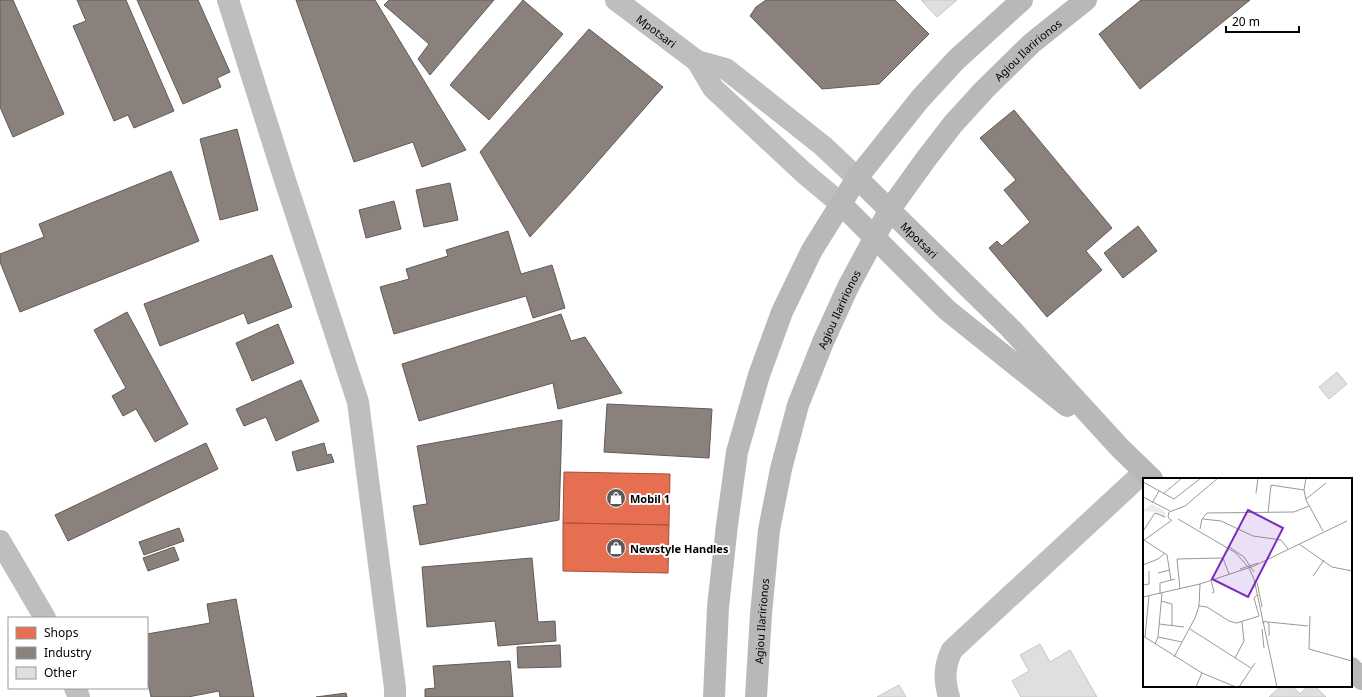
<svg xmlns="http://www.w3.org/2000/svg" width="1362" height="697" font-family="'Noto Sans',sans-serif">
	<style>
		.shops { fill: #e76f51; stroke: #a24e39 }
		.industry { fill: #8a817c; stroke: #615a57 }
		.building { fill: #dfdfdf; stroke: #c7c7c7 }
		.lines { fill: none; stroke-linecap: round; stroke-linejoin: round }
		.street { stroke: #bebebe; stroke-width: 22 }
		.secondary { stroke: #b8b8b8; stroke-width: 22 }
		.labels { text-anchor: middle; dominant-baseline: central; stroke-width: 4; stroke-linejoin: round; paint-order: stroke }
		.street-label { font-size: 11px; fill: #000; stroke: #fff }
		.poi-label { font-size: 11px; font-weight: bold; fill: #000; stroke: #fff; text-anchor: start }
		.inset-road { fill: none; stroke: #999; stroke-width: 1 }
		.view { fill: #7b2cbf; fill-opacity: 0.15; stroke: #7b2cbf; stroke-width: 2 }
		.inset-edge { fill: none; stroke: #000; stroke-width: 2 }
	</style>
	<rect width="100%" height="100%" fill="#fff"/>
	<g class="shops">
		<path d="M564 472 670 474 669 525 563 523Z"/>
		<path d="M563 523 669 525 668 573 563 571Z"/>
	</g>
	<g class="industry">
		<path d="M0 0H13L64 114 13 137 0 107Z"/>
		<path d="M77 0H126L174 111 134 128 128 115 114 121 73 26 86 21Z"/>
		<path d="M137 0H198L230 72 217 78 221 87 183 104Z"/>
		<path d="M296 0H375L466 150 422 167 413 142 354 162Z"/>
		<path d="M389 0H494L430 75 418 59 429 44 384 5Z"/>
		<path d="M523 0 563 34 489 120 450 85Z"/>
		<path d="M766 0H895L929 34 879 84 822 89 750 16 756 7Z"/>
		<path d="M1141 0H1250L1140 89 1099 34Z"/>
		<path d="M589 29 663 87 573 190 530 237 480 152Z"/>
		<path d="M1014 110 1112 228 1086 251 1102 270 1047 317 989 248 997 241 1002 246 1030 222 1004 190 1016 180 980 138Z"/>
		<path d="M237 129 258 210 220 220 200 139Z"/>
		<path d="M171 171 199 241 20 312 0 262V254L44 237 39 224Z"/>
		<path d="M450 183 458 220 424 227 416 190Z"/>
		<path d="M394 201 401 229 366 238 359 210Z"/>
		<path d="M1138 226 1157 251 1123 278 1104 253Z"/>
		<path d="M508 231 521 274 552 265 565 308 533 318 526 296 394 334 380 287 409 279 406 269 448 256 446 250Z"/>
		<path d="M272 255 292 307 248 324 244 313 160 346 144 304Z"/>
		<path d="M127 312 188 424 155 442 136 409 123 416 112 396 126 388 94 330Z"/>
		<path d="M561 314 571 341 585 337 622 393 558 409 553 383 419 421 402 364Z"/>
		<path d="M278 324 294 363 252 381 236 343Z"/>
		<path d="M301 380 319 421 276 441 266 417 244 426 236 409Z"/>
		<path d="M607 404 712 409 709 458 604 452Z"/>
		<path d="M562 420 559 520 420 545 413 506 427 504 417 446Z"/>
		<path d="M206 443 218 469 68 541 55 515Z"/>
		<path d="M324 443 327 455 331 454 334 462 297 471 292 452Z"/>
		<path d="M179 528 184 541 144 555 139 542Z"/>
		<path d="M174 547 179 560 148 571 143 558Z"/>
		<path d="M532 558 538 622 555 621 556 641 498 646 495 621 427 627 422 567Z"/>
		<path d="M236 599 254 697H220L219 691 188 697H151L147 677V634L210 623 207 604Z"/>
		<path d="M560 645 561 667 518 668 517 647Z"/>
		<path d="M510 661 513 697H425V689L435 688 433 666Z"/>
		<path d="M346 693 347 697H316Z"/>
	</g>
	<g class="building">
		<path d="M921 0H957L937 17Z"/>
		<path d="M1337 372 1347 384 1329 399 1319 387Z"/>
		<path d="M1040 644 1050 662 1070 650 1097 697H1021L1012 681 1029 671 1020 655Z"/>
		<path d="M899 685 906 697H877Z"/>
		<path d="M1281 686H1292L1300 694 1308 686H1315L1326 697H1269Z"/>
	</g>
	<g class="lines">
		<g class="street">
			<path d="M228 0 283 174 358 402 395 688V697"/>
			<path id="s1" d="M616 0 697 61 726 69 823 146 857 178"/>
			<path d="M697 61 713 88 803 172 841 204"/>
			<path d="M0 541 45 618"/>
			<path d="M75 688 79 697"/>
			<path d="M949 697C944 680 944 666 952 650L1144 472"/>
		</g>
		<g class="secondary">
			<path id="s2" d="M857 178 1011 329 1120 448 1152 479"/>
			<path d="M841 204 947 310 1067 406"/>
			<path d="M1351 668 1362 679"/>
			<path d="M714 697 718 607 727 525 737 452 759 375 782 312 812 250 857 178 920 99 956 60 1022 0"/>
			<path id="s3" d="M756 697 761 614 769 530 781 469 798 405 823 342 848 287 890 209 926 159 953 124 984 90 1032 43 1086 0"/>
		</g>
	</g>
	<defs>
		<symbol id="shop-disc" viewBox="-11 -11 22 22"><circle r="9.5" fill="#595959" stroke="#fff"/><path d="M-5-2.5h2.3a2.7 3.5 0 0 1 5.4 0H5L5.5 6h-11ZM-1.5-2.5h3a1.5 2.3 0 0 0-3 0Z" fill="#fff"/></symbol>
	</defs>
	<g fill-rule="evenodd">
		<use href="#shop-disc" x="605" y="487" width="22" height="22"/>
		<use href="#shop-disc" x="605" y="537" width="22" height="22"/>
	</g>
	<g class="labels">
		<g class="street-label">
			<text stroke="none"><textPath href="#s1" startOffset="51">Mpotsari</textPath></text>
			<text stroke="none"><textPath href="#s3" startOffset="724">Agiou Ilaririonos</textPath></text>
			<text stroke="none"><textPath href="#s2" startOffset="88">Mpotsari</textPath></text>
			<text stroke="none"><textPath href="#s3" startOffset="400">Agiou Ilaririonos</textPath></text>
			<text stroke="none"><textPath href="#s3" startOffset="76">Agiou Ilaririonos</textPath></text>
		</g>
		<g class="poi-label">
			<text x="630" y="498">Mobil 1</text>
			<text x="630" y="548">Newstyle Handles</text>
		</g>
	</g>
	<g transform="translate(1143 478)">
		<rect width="209" height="209" fill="#fff"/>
		<path d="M9 26 22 34 23 40 12 34 0 33Z" fill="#ececec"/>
		<path class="inset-road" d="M163 0 161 12 163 22 180 53M0 4 31 21 58 0M113 15 115 0M20 16 39 0M0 19 27 33M163 21 183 5M9 25 16 13M125 35 128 7 161 12M35 41 93 75 106 90 111 101 134 209M60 41 78 43 110 58 138 62 145 71M28 42 25 39 26 34 42 28 75 0M57 51 59 41 64 35 151 34 166 28M0 53 12 35 22 39M1 62 24 77 28 102M0 63 29 42M156 66 189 89 209 93M85 68 101 79 111 94M0 87 15 81 22 75M97 91 115 85M15 95 27 92M170 98 181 82M68 102 71 114 69 115M114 104 119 129M0 107 6 106V93M37 111 34 81 80 80 86 96M17 116V105L32 101M0 119 57 106 111 88 204 43M18 123 29 126V148M56 128 64 129 86 143 94 145 116 138 111 120 114 117M167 138 166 171 209 183M125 144 165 148M119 145 123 143 126 146V158M16 146 41 149M47 151 108 190M119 151 121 170M0 158 59 195 93 209M2 159 6 118M15 159 39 164M12 166 15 159 19 115M31 179 52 140 56 128 57 106M92 180 101 163 99 144M53 209 59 195M96 209 112 185"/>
		<path class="view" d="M105 32 140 50 105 119 69 101Z"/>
		<rect width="209" height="209" class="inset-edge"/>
	</g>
	<rect x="8" y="617" width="140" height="72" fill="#ffffff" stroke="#999999"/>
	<rect x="16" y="627" width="20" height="12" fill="#e76f51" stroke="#999999"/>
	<text x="44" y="637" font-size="12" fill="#000000">Shops</text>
	<rect x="16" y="647" width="20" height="12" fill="#8a817c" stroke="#999999"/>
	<text x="44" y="657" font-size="12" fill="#000000">Industry</text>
	<rect x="16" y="667" width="20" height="12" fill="#dfdfdf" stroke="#999999"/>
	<text x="44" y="677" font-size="12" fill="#000000">Other</text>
	<path d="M1226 26v6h73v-6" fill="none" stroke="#000000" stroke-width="2"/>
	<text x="1232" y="26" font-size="12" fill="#000000" stroke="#ffffff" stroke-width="3" paint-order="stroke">20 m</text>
</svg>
